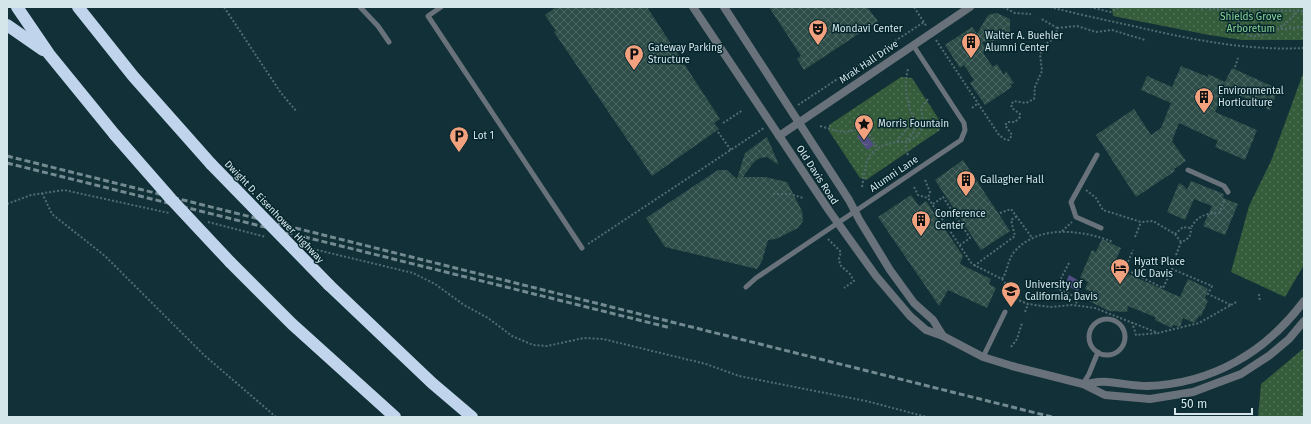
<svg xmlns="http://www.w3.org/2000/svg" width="1311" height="424" font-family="'Fira Sans',sans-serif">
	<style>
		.grass { fill: url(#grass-dots) }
		.water { fill: url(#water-ripples) }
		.building { fill: url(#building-cross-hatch) }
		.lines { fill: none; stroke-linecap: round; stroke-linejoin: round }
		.path { stroke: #526c72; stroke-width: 2; stroke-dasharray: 2 2; stroke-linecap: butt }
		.service { stroke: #69727b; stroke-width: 5 }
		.minor { stroke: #69727b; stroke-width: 8 }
		.tertiary { stroke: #69727b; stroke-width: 8 }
		.motorway { stroke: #c0d5eb; stroke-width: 12 }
		.rail { stroke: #728a90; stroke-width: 3; stroke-dasharray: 6 3; stroke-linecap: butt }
		.motorway-bridge { stroke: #c0d5eb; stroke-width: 12 }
		.labels { text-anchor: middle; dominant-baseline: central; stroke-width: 3; stroke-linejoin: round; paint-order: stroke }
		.park-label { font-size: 10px; fill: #8bd395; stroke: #06262d }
		.poi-label { font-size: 10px; fill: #d5e6eb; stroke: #06262d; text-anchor: start }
		.street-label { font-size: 10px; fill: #d5e6eb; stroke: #06262d }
	</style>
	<defs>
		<pattern id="grass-dots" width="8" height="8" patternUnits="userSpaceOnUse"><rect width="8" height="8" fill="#355c3b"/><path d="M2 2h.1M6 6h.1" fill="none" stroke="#517358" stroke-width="1.8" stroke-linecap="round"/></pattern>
		<pattern id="water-ripples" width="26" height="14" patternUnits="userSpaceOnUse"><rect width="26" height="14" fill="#504e82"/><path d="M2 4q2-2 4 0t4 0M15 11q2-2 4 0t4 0" fill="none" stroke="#686894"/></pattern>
		<pattern id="building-cross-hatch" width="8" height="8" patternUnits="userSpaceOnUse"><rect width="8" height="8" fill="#2e4d48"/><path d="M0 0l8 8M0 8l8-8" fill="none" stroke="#4b6763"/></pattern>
	</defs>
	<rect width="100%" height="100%" fill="#113037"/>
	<g class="grass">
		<path d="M1105 7H1304V40H1242L1209 35 1113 16 1112 9Z"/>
		<path d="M1304 71V265L1285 297 1231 272 1249 206 1271 161Z"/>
		<path d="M901 77 912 78 942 124 940 130 866 180 860 178 829 131V125Z"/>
		<path d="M1304 348V417H1258L1261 384Z"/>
	</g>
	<g class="water">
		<path d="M864 131 874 145 867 150 857 136Z"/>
		<path d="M1069 275 1081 282 1078 291 1065 285Z"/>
	</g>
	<g class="building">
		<path d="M556 7H647L720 119 714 123 719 129 652 176 554 32 556 31 545 15Z"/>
		<path d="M769 7H867L878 21 804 70 797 59 801 56Z"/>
		<path d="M997 13 1010 19V32L1005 40 982 42 987 50 983 53 993 67 997 64 1004 75 1006 71 1014 83 1010 84 1012 87 985 105 970 83 974 80 964 65 960 68 945 45 972 27 977 34 988 15Z"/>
		<path d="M1181 66 1208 77V74L1225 82 1232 68 1278 89 1270 110 1226 89 1215 112 1257 130 1245 160 1215 147 1218 141 1179 123 1172 141 1186 161 1174 169 1175 171 1136 197 1096 135 1134 109 1151 135 1161 128 1171 103 1141 90 1147 76 1172 87Z"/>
		<path d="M767 137 779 165 767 157 760 158 754 162 743 177H765L787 182 802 211 803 221 798 228 776 239 768 240 762 261 757 269 665 247 646 218 718 170H727L737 179 745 153Z"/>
		<path d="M963 160 1010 231 981 250 935 180Z"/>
		<path d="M1191 181 1224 194 1223 198 1238 204 1225 235 1203 226 1212 206 1194 199 1185 220 1167 212 1179 183 1184 186 1187 190Z"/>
		<path d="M911 195 919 206 926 201 963 256 960 264 991 279 989 284 996 288 987 308 948 290 939 306 878 217Z"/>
		<path d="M1102 239 1121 248 1113 267 1126 273 1180 297 1188 279 1207 288 1208 291 1205 298 1208 301 1201 316H1199L1194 323 1183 318 1180 327 1173 325 1172 328 1155 320V317L1128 306 1127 312 1109 311 1087 300 1091 292 1085 289 1088 282 1080 278 1092 250 1096 252Z"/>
	</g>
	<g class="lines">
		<g class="path">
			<path d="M224 7 281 93 297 112"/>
			<path d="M914 7 927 27"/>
			<path d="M1003 7 1015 13 1031 14"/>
			<path d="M1050 7C1077 14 1105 20 1133 26 1189 39 1246 51 1304 48"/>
			<path d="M1090 7 1110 12 1120 7"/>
			<path d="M1189 7 1233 10 1304 11"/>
			<path d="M1233 10 1236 19 1249 36C1270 37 1284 27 1298 11"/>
			<path d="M1057 28 1077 26 1096 32 1112 30 1145 40"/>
			<path d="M1281 29 1304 27"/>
			<path d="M936 40 999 135 1006 140H1009L1012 135 1005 125 1008 122H1015L1020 117V114L1012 108 1011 104 1014 101 1026 103 1034 99 1035 92 1034 89 1042 71 1040 54 1046 44 1056 37 1057 28 1040 18"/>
			<path d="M1235 67 1238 58"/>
			<path d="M798 105 924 22"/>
			<path d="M972 108 977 104"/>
			<path d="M723 123 743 110"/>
			<path d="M820 126C838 131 847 136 864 126L877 147"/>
			<path d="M718 132 731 150"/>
			<path d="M897 142C920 142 926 129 921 108L928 99"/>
			<path d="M908 155C900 138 916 138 915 124 914 119 912 114 910 109 906 94 904 84 908 69"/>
			<path d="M925 180 930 192 928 198 972 264 1002 279 1018 300 1028 304 1050 307 1072 305 1095 308 1158 333 1199 323 1231 305 1208 294 1212 286 1172 269 1163 288 1125 269 1115 266"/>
			<path d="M862 187C867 158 866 148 897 142 912 118 923 118 948 128"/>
			<path d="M914 187 918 195 928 198"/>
			<path d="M1086 190 1096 198 1103 210 1141 222 1153 221 1175 234 1183 227 1191 228C1197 216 1206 213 1219 213L1225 199"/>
			<path d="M42 193 52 214 105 256 204 355 276 417"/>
			<path d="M773 194H790L803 198"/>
			<path d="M7 204 31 195 64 190 169 213"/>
			<path d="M933 204 943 197 970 238 960 245"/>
			<path d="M1000 213 1011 209 1033 239"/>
			<path d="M208 222 266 237"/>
			<path d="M1062 231 1072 222"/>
			<path d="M1175 234 1181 242"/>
			<path d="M1135 237 1141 222"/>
			<path d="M828 239 841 252 839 258 840 265 850 274 854 281 844 288"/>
			<path d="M588 244 764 128"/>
			<path d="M309 248 413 273 435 284 464 305 488 318 512 336 533 345 547 346 584 338 603 339 706 364 739 376 866 401 927 417"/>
			<path d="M1176 255 1181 242C1189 239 1191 236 1191 228"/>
			<path d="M1069 263 1056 288 1078 298 1075 306"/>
			<path d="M974 266 1015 236 1011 220 1017 216"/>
			<path d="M1125 269 1133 250"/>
			<path d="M1002 279C1008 271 1007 260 1015 251 1039 224 1083 230 1113 242"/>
			<path d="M1259 294 1260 302"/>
			<path d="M1231 305 1238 301"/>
			<path d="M1025 312 1028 304"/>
			<path d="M1132 322 1136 335 1158 333"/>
			<path d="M1011 347 1017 339 1022 323"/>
		</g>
		<g class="service">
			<path d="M360 7 378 26 389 42"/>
			<path d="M441 7 428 16 582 248"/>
			<path d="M1097 155 1071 202 1076 217 1101 228"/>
			<path d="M1188 170 1224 186 1228 192"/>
			<path d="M746 287 756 278 961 140 965 130 964 123 913 45"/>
			<circle cx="1107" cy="337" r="18"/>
			<path d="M983 357 1005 312"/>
			<path d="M1083 384 1089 374 1098 352"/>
		</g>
		<path class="minor" d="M779 136 970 7"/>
		<g class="tertiary">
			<path d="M693 7 830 212 876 276 910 316 926 330 943 336 983 357 1012 366 1083 384 1105 395 1150 399 1193 392 1241 374 1270 355 1289 339 1304 321"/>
			<path d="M724 7 849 200 860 221 890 270 914 303 933 320 943 336"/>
			<path d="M1084 384C1092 383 1100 381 1108 382 1121 383 1134 386 1147 386 1212 384 1266 352 1304 301"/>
		</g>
		<g class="motorway">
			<path d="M17 7 49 54 115 135"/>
			<path d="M78 7 133 76 211 164"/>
			<path d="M7 25 43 50"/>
			<path d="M230 262 292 324 395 417"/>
			<path d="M329 285 432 383 472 417"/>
		</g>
		<g class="rail">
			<path d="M7 156 1052 417"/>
			<path d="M7 163 671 328"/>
		</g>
		<g class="motorway-bridge">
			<path d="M115 135 171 199 230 262"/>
			<path d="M211 164 329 285"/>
		</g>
	</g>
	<defs>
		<symbol id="theatre-pin" viewBox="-11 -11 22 30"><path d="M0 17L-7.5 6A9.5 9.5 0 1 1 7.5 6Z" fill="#f1a17d" stroke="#06262d"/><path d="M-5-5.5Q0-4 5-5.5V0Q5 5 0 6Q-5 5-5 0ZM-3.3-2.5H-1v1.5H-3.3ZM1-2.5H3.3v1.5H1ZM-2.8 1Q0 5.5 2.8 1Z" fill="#111"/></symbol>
		<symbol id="building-pin" viewBox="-11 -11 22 30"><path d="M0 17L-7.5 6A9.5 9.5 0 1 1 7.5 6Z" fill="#f1a17d" stroke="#06262d"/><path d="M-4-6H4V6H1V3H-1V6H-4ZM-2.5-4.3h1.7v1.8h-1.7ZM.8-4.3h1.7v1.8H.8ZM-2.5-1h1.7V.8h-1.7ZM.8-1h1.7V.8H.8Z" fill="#111"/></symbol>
		<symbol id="parking-pin" viewBox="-11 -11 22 30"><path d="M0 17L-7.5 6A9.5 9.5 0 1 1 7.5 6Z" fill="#f1a17d" stroke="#06262d"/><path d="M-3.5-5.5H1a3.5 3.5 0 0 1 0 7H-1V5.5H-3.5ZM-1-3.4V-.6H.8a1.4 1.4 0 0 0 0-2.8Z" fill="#111"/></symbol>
		<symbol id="sight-pin" viewBox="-11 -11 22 30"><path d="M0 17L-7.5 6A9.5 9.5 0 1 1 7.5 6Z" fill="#f1a17d" stroke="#06262d"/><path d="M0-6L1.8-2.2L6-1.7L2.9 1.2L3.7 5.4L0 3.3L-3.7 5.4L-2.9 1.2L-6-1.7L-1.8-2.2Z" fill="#111"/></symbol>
		<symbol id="hotel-pin" viewBox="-11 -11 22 30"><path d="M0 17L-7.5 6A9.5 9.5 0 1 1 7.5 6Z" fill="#f1a17d" stroke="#06262d"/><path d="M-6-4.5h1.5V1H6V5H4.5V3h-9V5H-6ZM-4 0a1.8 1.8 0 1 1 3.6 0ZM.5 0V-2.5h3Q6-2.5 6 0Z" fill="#111"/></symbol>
		<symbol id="university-pin" viewBox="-11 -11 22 30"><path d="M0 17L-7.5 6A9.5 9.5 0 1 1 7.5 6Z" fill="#f1a17d" stroke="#06262d"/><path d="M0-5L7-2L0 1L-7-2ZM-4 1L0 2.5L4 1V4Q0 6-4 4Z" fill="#111"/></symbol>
	</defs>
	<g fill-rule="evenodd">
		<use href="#theatre-pin" x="807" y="18" width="22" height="30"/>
		<use href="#building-pin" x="960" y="31" width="22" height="30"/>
		<use href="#parking-pin" x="623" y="43" width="22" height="30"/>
		<use href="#building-pin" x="1193" y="86" width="22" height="30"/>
		<use href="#sight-pin" x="853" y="113" width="22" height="30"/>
		<use href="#parking-pin" x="448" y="125" width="22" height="30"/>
		<use href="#building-pin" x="955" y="169" width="22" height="30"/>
		<use href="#building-pin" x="910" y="209" width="22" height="30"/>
		<use href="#hotel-pin" x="1109" y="257" width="22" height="30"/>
		<use href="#university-pin" x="1000" y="280" width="22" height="30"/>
	</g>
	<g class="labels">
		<g class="park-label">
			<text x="1251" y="17">Shields Grove<tspan x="1251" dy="12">Arboretum</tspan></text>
		</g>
		<g class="poi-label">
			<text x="832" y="29">Mondavi Center</text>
			<text x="985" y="36">Walter A. Buehler<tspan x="985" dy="12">Alumni Center</tspan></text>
			<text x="648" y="48">Gateway Parking<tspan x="648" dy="12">Structure</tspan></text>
			<text x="1218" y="91">Environmental<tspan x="1218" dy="12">Horticulture</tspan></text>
			<text x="878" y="124">Morris Fountain</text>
			<text x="473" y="136">Lot 1</text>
			<text x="980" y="180">Gallagher Hall</text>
			<text x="935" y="214">Conference<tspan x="935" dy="12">Center</tspan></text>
			<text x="1134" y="262">Hyatt Place<tspan x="1134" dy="12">UC Davis</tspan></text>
			<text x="1025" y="285">University of<tspan x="1025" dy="12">California, Davis</tspan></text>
		</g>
		<g class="street-label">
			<text transform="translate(869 62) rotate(-34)">Mrak Hall Drive</text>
			<text transform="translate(894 174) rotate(-34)">Alumni Lane</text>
			<text transform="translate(817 175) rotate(57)">Old Davis Road</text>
			<text transform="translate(274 212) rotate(46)">Dwight D. Eisenhower Highway</text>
		</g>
	</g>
	<rect width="1311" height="424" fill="none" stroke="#d5e6eb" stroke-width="16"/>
	<path d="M1175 408v6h77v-6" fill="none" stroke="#d5e6eb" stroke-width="2"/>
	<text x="1181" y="408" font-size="12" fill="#d5e6eb" stroke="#06262d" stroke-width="3" paint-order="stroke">50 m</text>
</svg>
